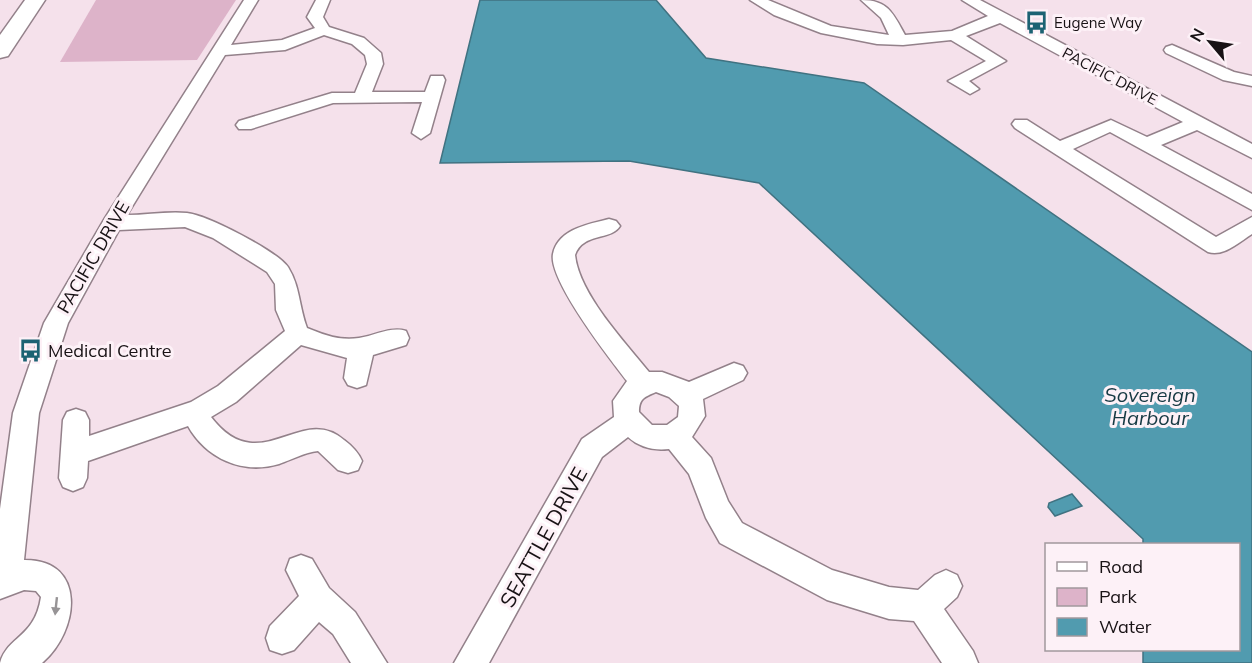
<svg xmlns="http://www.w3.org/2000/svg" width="1252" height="663" font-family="Mulish,sans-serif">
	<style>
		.green { fill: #ddb3c9 }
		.water { fill: #519baf; stroke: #407281; stroke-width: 1.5 }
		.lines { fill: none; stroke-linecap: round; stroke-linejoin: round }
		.street-casing { stroke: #93818a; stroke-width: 3 }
		.primary-casing { stroke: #93818a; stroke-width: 3 }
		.street { fill: #fff; fill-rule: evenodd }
		.primary { fill: #fff; fill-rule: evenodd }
		.oneway { fill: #979496 }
		.labels { text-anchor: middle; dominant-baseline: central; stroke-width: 6; stroke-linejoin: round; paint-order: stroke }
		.far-poi-label { font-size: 15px; fill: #181215; stroke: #fdf1f7; text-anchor: start }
		.far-street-label { font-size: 15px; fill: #181215; stroke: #fdf1f7 }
		.street-label { font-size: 18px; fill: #181215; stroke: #fdf1f7 }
		.poi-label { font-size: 18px; fill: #181215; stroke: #fdf1f7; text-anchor: start }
		.water-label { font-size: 20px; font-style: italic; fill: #163943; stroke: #fdf1f7 }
		.near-street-label { font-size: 21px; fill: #181215; stroke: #fdf1f7 }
	</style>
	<rect width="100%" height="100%" fill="#f5e1eb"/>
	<path class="green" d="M96 0H236L197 60 60 62Z"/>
	<g class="water">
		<path d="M480 0H656L706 58 864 83 1252 352V663H1143V650H1238V544H1143V539L759 183 629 161 440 163Z"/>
		<path d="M1072 494 1082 506 1055 516 1048 507 1049 503Z"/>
	</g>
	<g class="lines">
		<defs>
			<g id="street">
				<path d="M244 0H258L231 45 282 40 315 28 307 17 316 0H330L323 17 329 27 364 38 381 53 383 64 372 92H425L431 76H443L445 80 430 133 421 139 412 133 422 102 333 103 251 129H239L236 125 239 121 332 93H355L367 64 365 55 352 44 324 35 285 50 225 55 127 215C146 215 168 211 187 213 207 215 277 251 288 267 300 286 299 307 307 328 324 335 340 341 359 338 374 336 391 326 406 331L409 338 406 345 373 355 366 385 357 388 348 385 344 378 347 358 301 345 236 402 211 417C260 481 301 402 344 440 352 446 358 452 362 461L358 470 348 473 338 470 318 451C305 452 291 460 279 464 242 475 206 458 188 426L88 461 87 478 83 487 73 491 63 487 59 478 63 420 67 412 76 409 85 412 89 420V436L191 402 218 386 285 331 276 310 275 284 267 272 213 238 185 227 119 230 68 323 39 413 24 560C88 559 79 632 42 663H0C7 636 35 638 41 597L36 591 24 590 0 599V509L13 413 44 323 105 218Z"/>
				<path d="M750 0H768L831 26 889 35 881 18 861 0C888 0 893 13 905 35L952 31 988 16 962 0H980L1252 144V158L1197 130 1161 145 1252 194V210L1110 132 1073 149 1216 237 1252 217V234C1239 242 1224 257 1208 252L1015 128 1012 124 1015 120H1027L1060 141 1111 120 1147 137 1183 122 1000 23 966 36 1006 61 969 81 979 89 970 94 948 81 986 61 951 40 903 45 877 44 821 33 774 15Z"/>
				<path d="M1172 45 1234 72 1252 76V86L1223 80 1166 53 1164 50 1166 47Z"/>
				<path d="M609 219 616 221 620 226C611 241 583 232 575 255 579 294 625 342 649 372H662L689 382 734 363 743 366 747 373 743 380 703 399 705 416 692 437 711 458 728 501 742 523 832 570 889 587 918 590 935 575 946 570 957 575 962 586 957 597 944 609 973 651 978 663H942L914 621 889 619 827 600 720 543 706 518 689 474 669 449C654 451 639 447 628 437L602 457 489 663H454L582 439 614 417 613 401 627 381C610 359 548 280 553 254 558 229 589 224 609 219ZM656 392 669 397 679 406 678 417 667 425H652L639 412C639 399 644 397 656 392Z"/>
				<path d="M301 555 312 559 329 588 355 612 387 663H351L333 634 319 622 294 650 282 654 270 650 266 638 270 626 299 596 286 570 290 559Z"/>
			</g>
			<path id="primary" d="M25 0H45L8 56 0 58V35Z"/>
		</defs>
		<use href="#street" class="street-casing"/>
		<use href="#primary" class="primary-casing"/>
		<use href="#street" class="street"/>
		<use href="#primary" class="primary"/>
	</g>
	<defs><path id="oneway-solid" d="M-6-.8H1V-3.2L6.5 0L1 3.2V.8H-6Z" transform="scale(1.5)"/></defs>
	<use class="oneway" href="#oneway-solid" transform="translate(56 606) rotate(96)"/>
	<defs>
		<symbol id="bus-bare" viewBox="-9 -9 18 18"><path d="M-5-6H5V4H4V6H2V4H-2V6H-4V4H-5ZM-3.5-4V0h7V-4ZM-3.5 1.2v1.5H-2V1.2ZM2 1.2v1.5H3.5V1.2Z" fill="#1c6273" stroke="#fdf1f7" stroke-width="2.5" paint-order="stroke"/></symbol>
	</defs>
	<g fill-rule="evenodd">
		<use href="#bus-bare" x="1020" y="6" width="33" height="33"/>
		<use href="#bus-bare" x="14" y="334" width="33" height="33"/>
	</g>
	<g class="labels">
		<g class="far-poi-label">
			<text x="1054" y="22">Eugene Way</text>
		</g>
		<g class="far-street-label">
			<text transform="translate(1110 76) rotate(28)">PACIFIC DRIVE</text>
		</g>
		<g class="street-label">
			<text transform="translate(93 257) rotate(-60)">PACIFIC DRIVE</text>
		</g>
		<g class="poi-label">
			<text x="48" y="350">Medical Centre</text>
		</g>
		<g class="water-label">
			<text x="1150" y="394">Sovereign<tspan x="1150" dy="23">Harbour</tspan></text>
		</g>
		<g class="near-street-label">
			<text transform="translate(543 537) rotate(-61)">SEATTLE DRIVE</text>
		</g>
	</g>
	<rect x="1045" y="543" width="195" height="108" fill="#fdf1f7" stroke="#a1989d" stroke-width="1.5"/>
	<rect x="1057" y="562" width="30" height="9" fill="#ffffff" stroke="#a1989d" stroke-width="1.5"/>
	<text x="1099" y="573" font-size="18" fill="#181215">Road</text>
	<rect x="1057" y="588" width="30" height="18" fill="#ddb3c9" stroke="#a1989d" stroke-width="1.5"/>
	<text x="1099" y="603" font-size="18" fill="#181215">Park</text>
	<rect x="1057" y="618" width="30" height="18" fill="#519baf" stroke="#a1989d" stroke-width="1.5"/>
	<text x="1099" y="633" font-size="18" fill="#181215">Water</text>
	<g transform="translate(1210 42) rotate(299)" stroke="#fdf1f7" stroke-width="4.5" paint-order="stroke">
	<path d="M0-4.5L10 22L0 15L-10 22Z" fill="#181215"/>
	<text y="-9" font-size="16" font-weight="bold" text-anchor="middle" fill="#181215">N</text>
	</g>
</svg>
